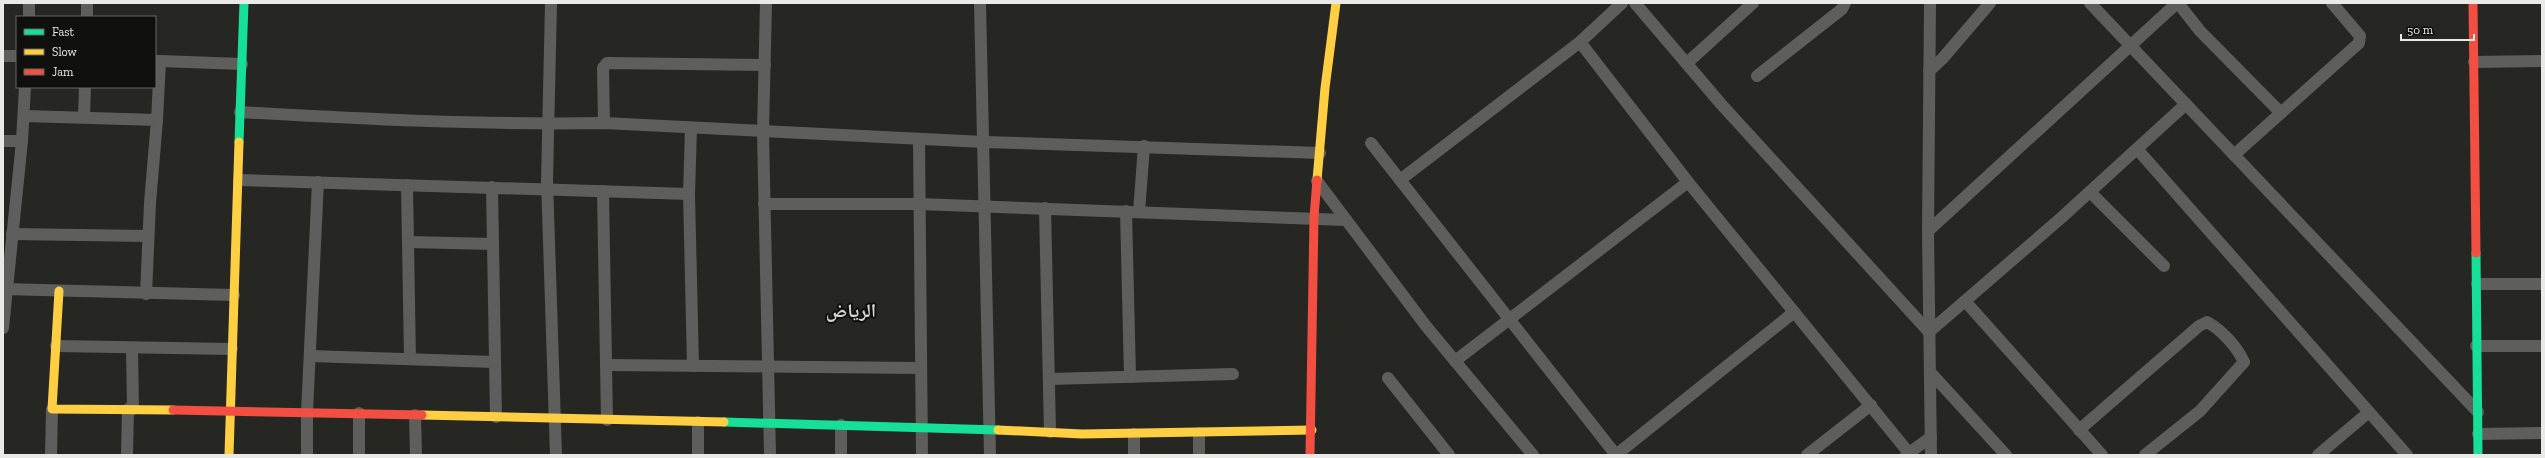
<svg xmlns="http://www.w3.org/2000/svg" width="2545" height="458" font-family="'Zilla Slab','Noto Naskh Arabic',serif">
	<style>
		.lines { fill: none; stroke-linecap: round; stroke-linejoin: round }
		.street { stroke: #5e5e5d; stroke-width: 12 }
		.fast { stroke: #16e098; stroke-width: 9 }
		.slow { stroke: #ffcf43; stroke-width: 9 }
		.jam { stroke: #f24e42; stroke-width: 9 }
		.labels { text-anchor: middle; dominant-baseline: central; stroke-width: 4; stroke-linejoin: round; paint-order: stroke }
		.district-label { font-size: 19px; font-weight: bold; fill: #d3d6cb; stroke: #10110e }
	</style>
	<rect width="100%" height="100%" fill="#262723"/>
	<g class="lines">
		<g class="street">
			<path d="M551 3 547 181 556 455"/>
			<path d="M766 3 763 132 770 455"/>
			<path d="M980 3 990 455"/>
			<path d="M1635 3 1721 104 1929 332 2061 218 2186 104"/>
			<path d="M1930 3 1928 231 1931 455"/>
			<path d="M2090 3 2478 412"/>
			<path d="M2178 3 2200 31 2281 113"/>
			<path d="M29 17V3"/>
			<path d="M87 17V3"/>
			<path d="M1580 42 1688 182 1909 453"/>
			<path d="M3 56H17"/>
			<path d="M155 61H160L157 120"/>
			<path d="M160 61 242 64"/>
			<path d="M2474 62 2542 61"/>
			<path d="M1687 63 1753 3"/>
			<path d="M1929 71 1943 58 1990 3"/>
			<path d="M1757 76 1842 9 1845 3"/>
			<path d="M240 112C361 119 483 125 604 123L984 142 1320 153"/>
			<path d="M24 116 157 120 150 203 146 294"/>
			<path d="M84 117 85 87"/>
			<path d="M604 123 603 68 607 63 765 65"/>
			<path d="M691 128 689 194 693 366"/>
			<path d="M919 139 922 455"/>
			<path d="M3 141H22"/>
			<path d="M1371 143 1616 455"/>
			<path d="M2137 149 2407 455"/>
			<path d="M2234 155 2359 43 2360 36 2332 3"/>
			<path d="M239 180 689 194"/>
			<path d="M1400 180 1580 42 1622 3"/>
			<path d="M1317 181 1426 326 1533 455"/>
			<path d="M407 185 410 359"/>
			<path d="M492 187 496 417"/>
			<path d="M603 191 607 420"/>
			<path d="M2090 192 2164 266"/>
			<path d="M764 204H919L1345 220"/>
			<path d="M1045 208 1050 432"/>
			<path d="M1126 211 1130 377"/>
			<path d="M1139 212 1144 146"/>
			<path d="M1928 231 2177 3"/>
			<path d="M12 234 148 236"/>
			<path d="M408 242 493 244"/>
			<path d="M2477 284H2542"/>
			<path d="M3 289 234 295"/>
			<path d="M1965 301 2102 455"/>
			<path d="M3 328 22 141 25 87"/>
			<path d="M56 346 232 349"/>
			<path d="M2476 346H2542"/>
			<path d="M132 348 133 409"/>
			<path d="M310 356 495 362"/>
			<path d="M1455 361 1688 182"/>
			<path d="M606 365 920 368"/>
			<path d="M1930 372 2006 455"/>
			<path d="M1388 378 1449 455"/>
			<path d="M1049 379 1233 374"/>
			<path d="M359 413V455"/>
			<path d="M415 415 416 455"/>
			<path d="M698 422V455"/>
			<path d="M2079 430 2199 326 2207 322C2222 330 2237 347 2244 362L2200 411 2145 455"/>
			<path d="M1199 433V455"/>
			<path d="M2478 434 2542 433"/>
			<path d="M51 455 52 409"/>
			<path d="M127 455 128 409"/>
			<path d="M307 455V412L318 182"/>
			<path d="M841 455V425"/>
			<path d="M1134 455V434"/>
			<path d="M1616 455 1793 313"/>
			<path d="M1807 455 1871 405"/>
			<path d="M1906 455 1931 437"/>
			<path d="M2318 455 2369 412"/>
		</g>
		<g class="fast">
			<path d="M239 142 244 3"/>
			<path d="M2476 253 2478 455"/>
			<path d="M724 422 998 430"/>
		</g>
		<g class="slow">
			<path d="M1317 180 1325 88 1336 3"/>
			<path d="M59 291 52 409 173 410"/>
			<path d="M422 415 724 422"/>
			<path d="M998 430 1082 434 1312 430"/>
			<path d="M229 455 239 142"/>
		</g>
		<g class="jam">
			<path d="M2473 3 2476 253"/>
			<path d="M173 410 422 415"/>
			<path d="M1310 455 1314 217 1317 180"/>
		</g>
	</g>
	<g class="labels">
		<g class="district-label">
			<text x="851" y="310">الرياض</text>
		</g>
	</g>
	<rect width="2545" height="458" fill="none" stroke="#e9eae5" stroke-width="8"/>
	<rect x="16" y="16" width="140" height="72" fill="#10110e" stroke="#676864"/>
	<rect x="24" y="29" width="20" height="6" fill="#16e098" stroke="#676864"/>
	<text x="52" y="36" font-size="12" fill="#e9eae5">Fast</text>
	<rect x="24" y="49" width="20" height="6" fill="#ffcf43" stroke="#676864"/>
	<text x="52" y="56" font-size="12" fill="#e9eae5">Slow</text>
	<rect x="24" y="69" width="20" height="6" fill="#f24e42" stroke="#676864"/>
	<text x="52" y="76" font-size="12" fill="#e9eae5">Jam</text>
	<path d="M2401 34v6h73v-6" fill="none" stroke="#e9eae5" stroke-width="2"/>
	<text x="2407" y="34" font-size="12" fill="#e9eae5" stroke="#10110e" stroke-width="3" paint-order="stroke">50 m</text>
</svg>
